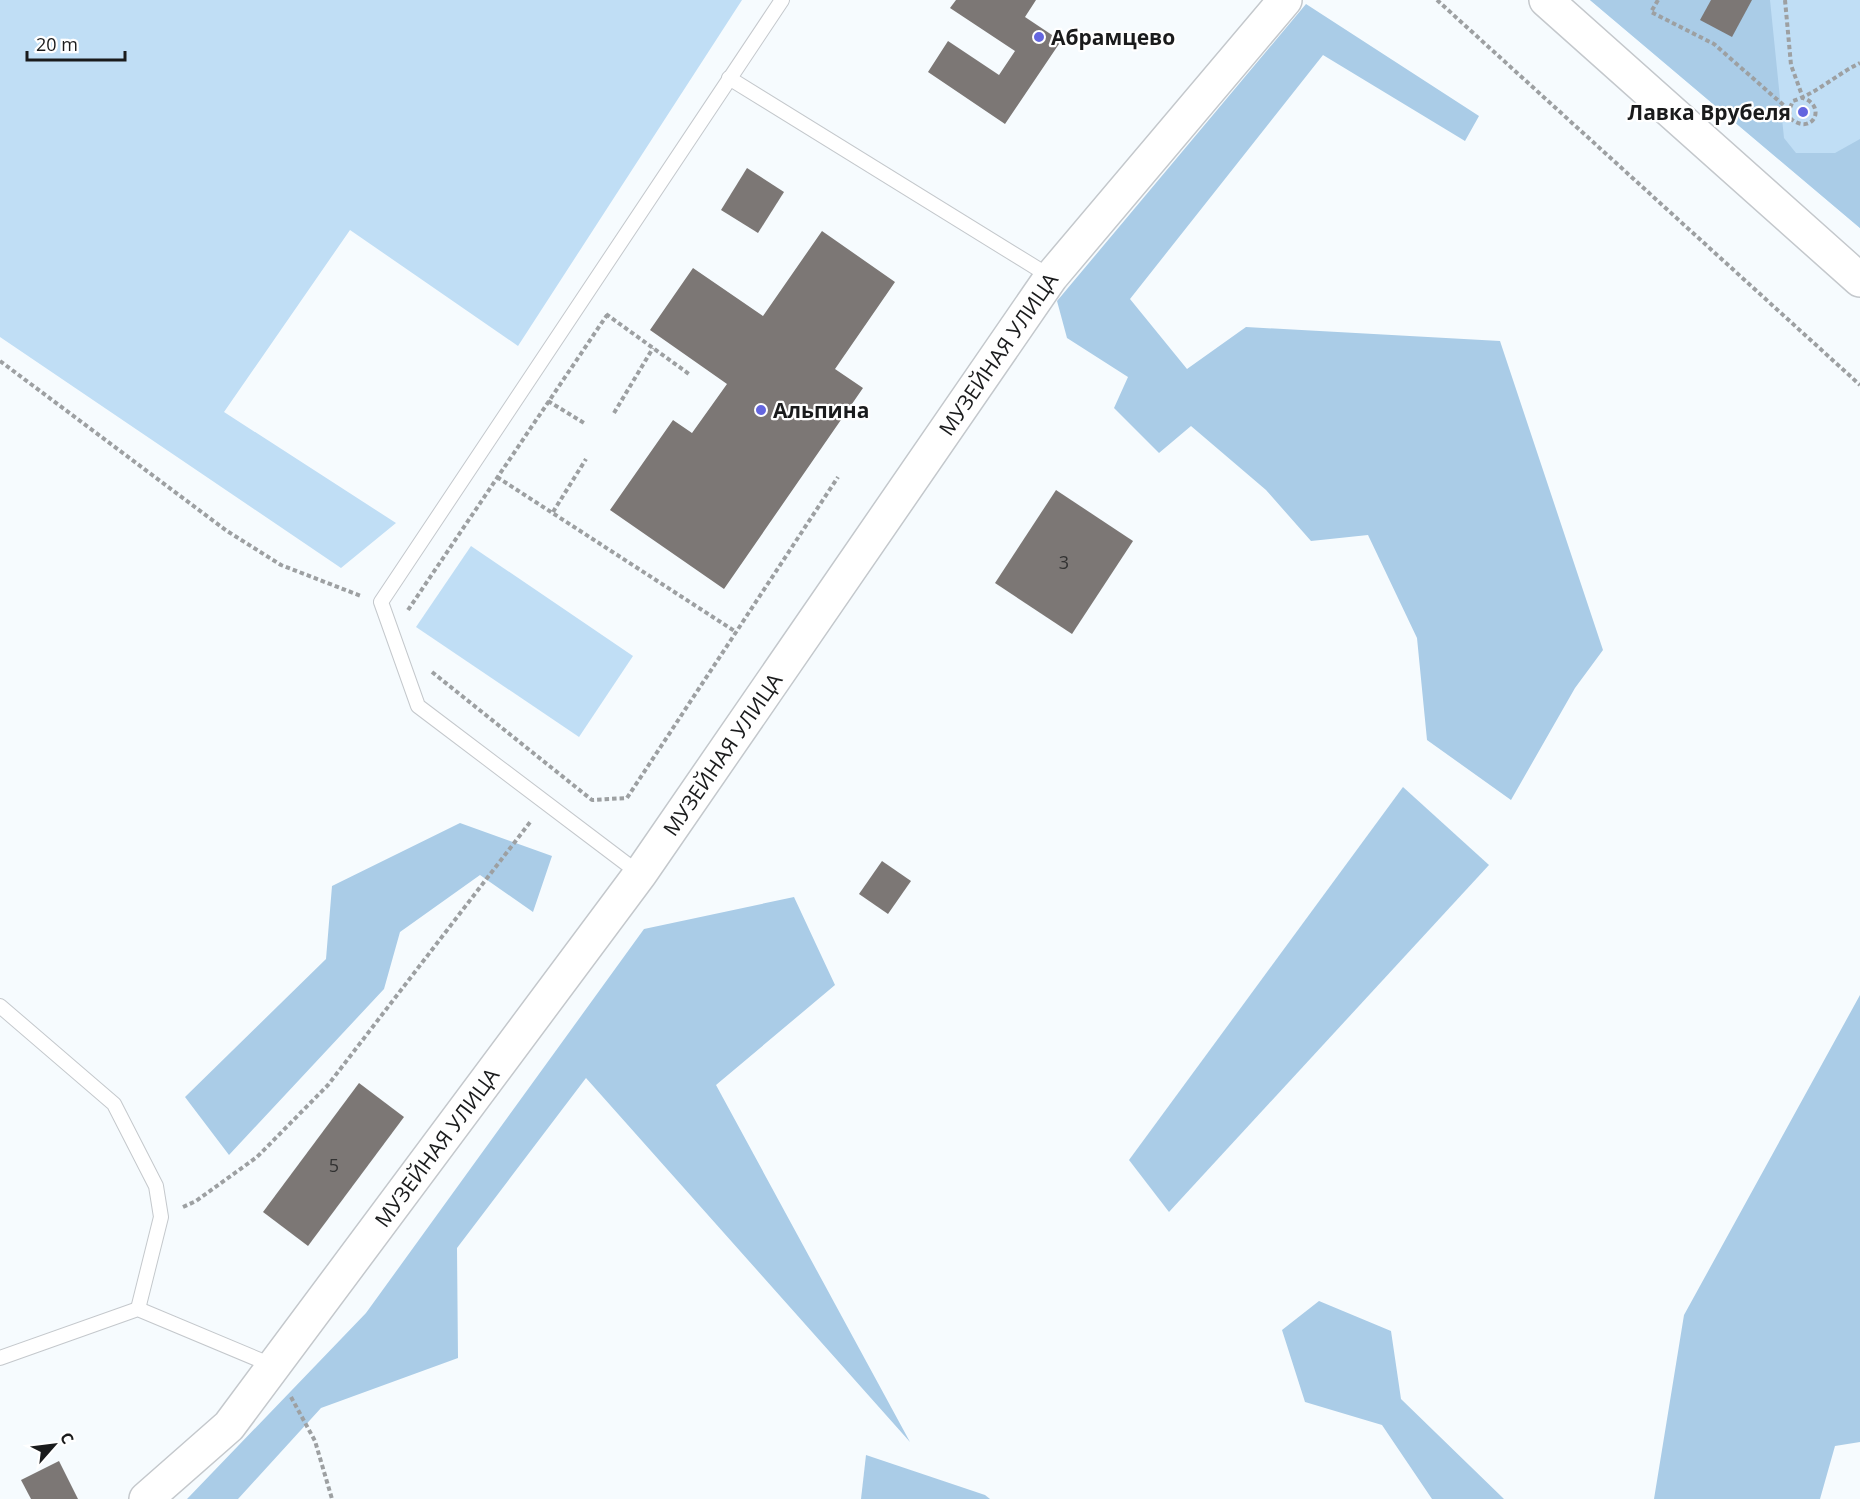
<svg xmlns="http://www.w3.org/2000/svg" width="1860" height="1499" font-family="'Open Sans',sans-serif">
	<style>
		.green { fill: #c0def5 }
		.forest { fill: #aacce7 }
		.building { fill: #7c7775 }
		.lines { fill: none; stroke-linecap: round; stroke-linejoin: round }
		.service-casing { stroke: #c4c8cc; stroke-width: 16 }
		.tertiary-casing { stroke: #c4c8cc; stroke-width: 36 }
		.path { stroke: #9da0a2; stroke-width: 4; stroke-dasharray: 4.5 3; stroke-linecap: butt }
		.service { stroke: #fff; stroke-width: 14 }
		.tertiary { stroke: #fff; stroke-width: 33 }
		.poi-dot { fill: #6466df; stroke: #fff; stroke-width: 2 }
		.labels { text-anchor: middle; dominant-baseline: central; stroke-width: 4.5; stroke-linejoin: round; paint-order: stroke }
		.number-label { font-size: 18px; fill: #323232 }
		.poi-label { font-size: 21px; font-weight: bold; fill: #1a1b1c; stroke: #fff; text-anchor: start }
		.street-label { font-size: 21px; fill: #1a1b1c; stroke: #fff }
	</style>
	<rect width="100%" height="100%" fill="#f6fbfe"/>
	<g class="green">
		<path d="M0 0H742L518 346 350 230 224 412 396 523 341 568 0 337Z"/>
		<path d="M1590 0H1860V228Z"/>
		<path d="M471 546 633 656 579 737 416 627Z"/>
	</g>
	<g class="forest">
		<path d="M1590 0H1770L1784 138 1796 153H1835L1860 139V228Z"/>
		<path d="M1306 4 1479 116 1465 141 1323 55 1130 299 1187 369 1246 327 1500 341 1603 650 1575 688 1511 800 1427 740 1417 638 1368 535 1311 541 1266 490 1191 426 1159 453 1114 408 1128 377 1067 338 1057 301Z"/>
		<path d="M1403 787 1489 865 1169 1212 1129 1160Z"/>
		<path d="M460 823 552 856 533 912 480 875 400 932 384 989 229 1155 185 1097 326 959 332 886Z"/>
		<path d="M794 897 835 985 716 1085 910 1442 586 1078 457 1248 458 1358 321 1408 238 1499H187L366 1313 644 929Z"/>
		<path d="M1860 995V1442L1835 1446 1820 1499H1654L1684 1315Z"/>
		<path d="M1319 1301 1391 1331 1401 1399 1504 1499H1432L1382 1425 1305 1402 1282 1330Z"/>
		<path d="M866 1455 985 1495 990 1499H861Z"/>
	</g>
	<g class="building">
		<path d="M956 0H1036L1025 17 1061 41 1005 124 928 72 948 41 999 75 1015 51 950 8Z"/>
		<path d="M1711 0H1752L1732 37 1700 20Z"/>
		<path d="M747 168 784 192 758 233 721 210Z"/>
		<path d="M822 231 895 282 835 369 863 388 724 589 610 510 673 420 692 433 727 384 650 330 693 268 763 316Z"/>
		<path d="M1056 490 1133 541 1072 634 995 583Z"/>
		<path d="M882 861 911 881 888 914 859 894Z"/>
		<path d="M359 1083 404 1117 308 1246 263 1212Z"/>
		<path d="M59 1461 78 1499H31L21 1480Z"/>
	</g>
	<g class="lines">
		<defs>
			<g id="service">
				<path d="M729 78 1051 277"/>
				<path d="M640 874 418 706 381 602 782 0"/>
				<path d="M0 1006 114 1104 156 1186 161 1217 138 1309"/>
				<path d="M0 1358 138 1309 274 1366"/>
			</g>
			<g id="tertiary">
				<path d="M1546 0 1860 280"/>
				<path id="s1" d="M146 1499 229 1426 640 874 1051 277 1285 0"/>
			</g>
		</defs>
		<use href="#service" class="service-casing"/>
		<use href="#tertiary" class="tertiary-casing"/>
		<g class="path">
			<path d="M1437 0 1860 385"/>
			<path d="M1658 0 1651 12 1714 44 1789 110"/>
			<path d="M1785 0 1791 65 1803 98C1827 106 1813 136 1791 119L1789 110 1793 101C1817 93 1837 74 1860 63"/>
			<path d="M606 314 689 374"/>
			<path d="M0 361 227 531 281 565 361 596"/>
			<path d="M548 401 584 423"/>
			<path d="M614 413 653 348"/>
			<path d="M497 477 736 632"/>
			<path d="M553 512 586 459"/>
			<path d="M408 610 607 315"/>
			<path d="M432 672 592 800 627 798 838 477"/>
			<path d="M183 1207 196 1201 257 1157 328 1085 531 821"/>
			<path d="M291 1397 315 1441 332 1499"/>
		</g>
		<use href="#service" class="service"/>
		<use href="#tertiary" class="tertiary"/>
	</g>
	<g class="poi-dot">
		<circle cx="1039" cy="37" r="6"/>
		<circle cx="1803" cy="112" r="6"/>
		<circle cx="761" cy="410" r="6"/>
	</g>
	<g class="labels">
		<g class="number-label">
			<text x="1064" y="562">3</text>
			<text x="334" y="1165">5</text>
		</g>
		<g class="poi-label">
			<text x="1051" y="37">Абрамцево</text>
			<text x="1791" y="112" text-anchor="end">Лавка Врубеля</text>
			<text x="773" y="410">Альпина</text>
		</g>
		<g class="street-label">
			<text stroke="none"><textPath href="#s1" startOffset="1430">МУЗЕЙНАЯ УЛИЦА</textPath></text>
			<text stroke="none"><textPath href="#s1" startOffset="944">МУЗЕЙНАЯ УЛИЦА</textPath></text>
			<text stroke="none"><textPath href="#s1" startOffset="458">МУЗЕЙНАЯ УЛИЦА</textPath></text>
		</g>
	</g>
	<g transform="translate(54 1445) rotate(62)" stroke="#ffffff" stroke-width="4.5" paint-order="stroke">
	<path d="M0-4.5L10 22L0 15L-10 22Z" fill="#1a1b1c"/>
	<text y="-9" font-size="16" font-weight="bold" text-anchor="middle" fill="#1a1b1c">С</text>
	</g>
	<path d="M27 51v9h98v-9" fill="none" stroke="#1a1b1c" stroke-width="3"/>
	<text x="36" y="51" font-size="18" fill="#1a1b1c" stroke="#ffffff" stroke-width="4.5" paint-order="stroke">20 m</text>
</svg>
